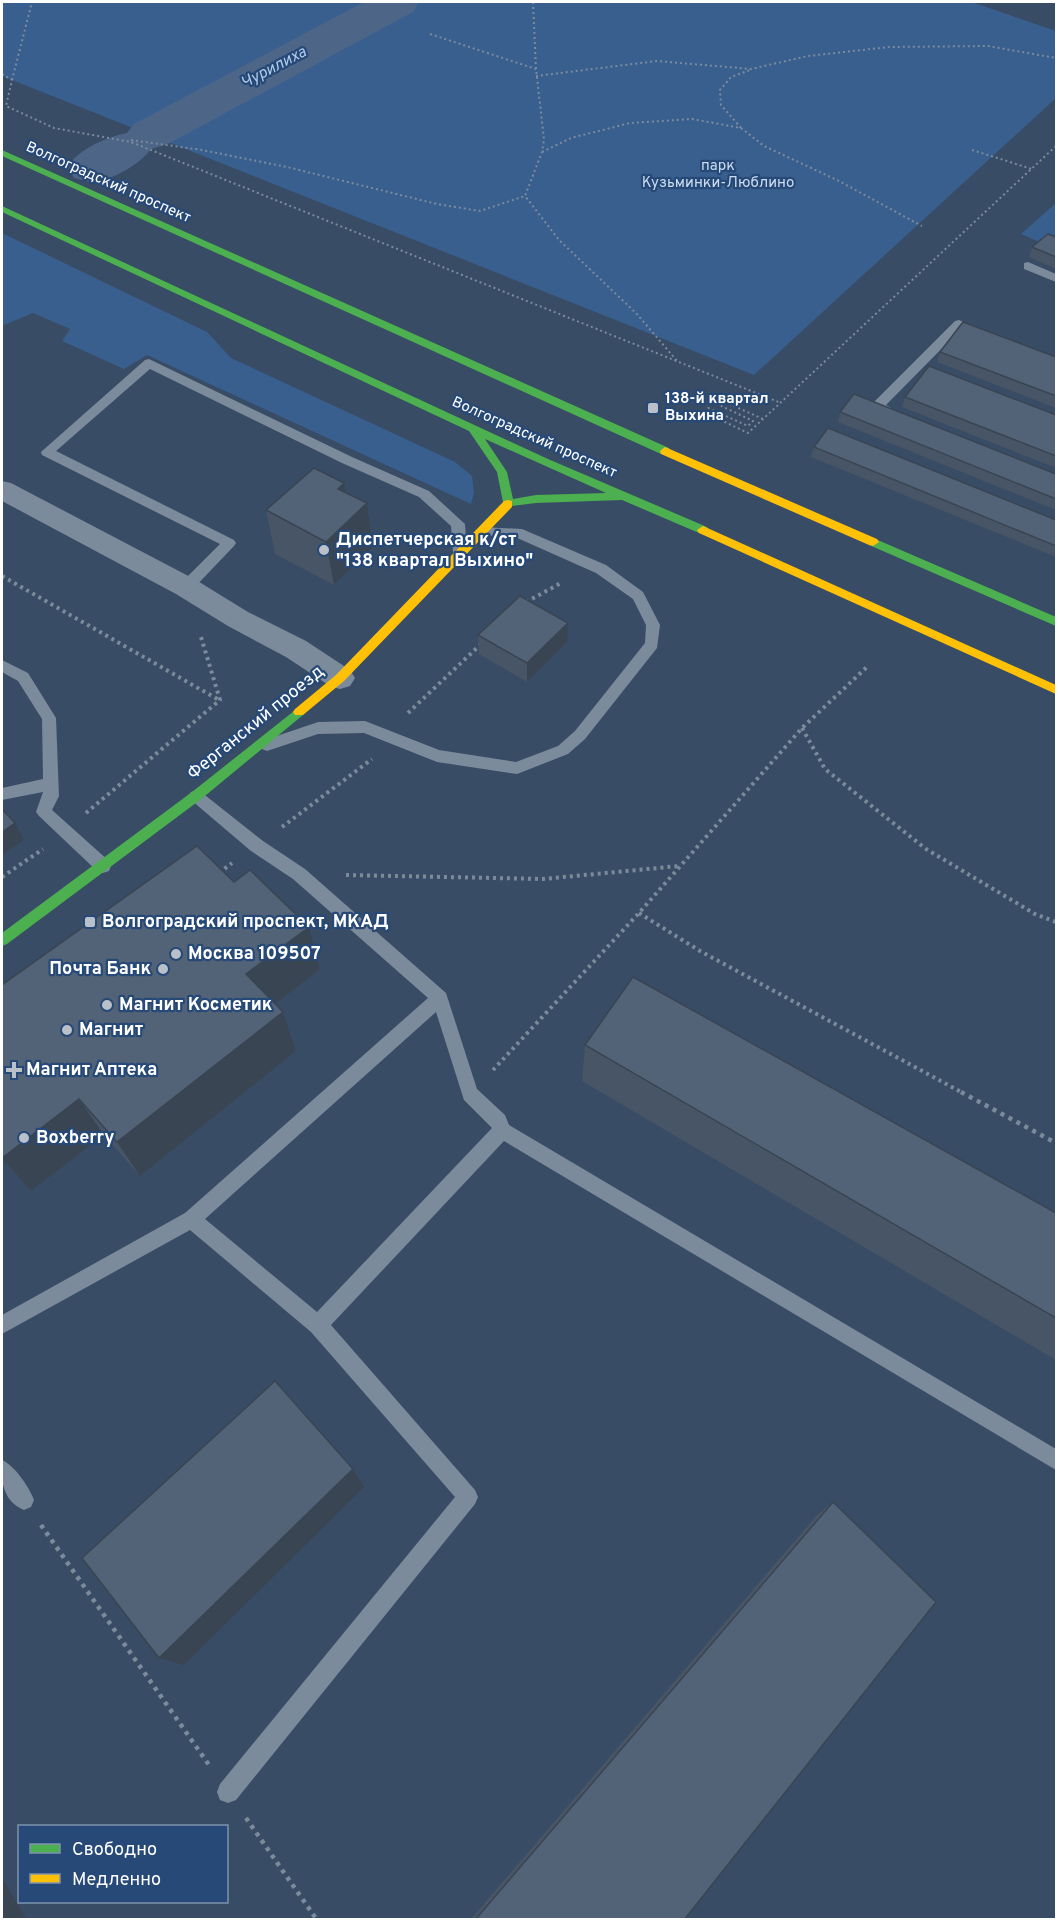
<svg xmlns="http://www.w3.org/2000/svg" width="1058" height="1921" font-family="Overpass,sans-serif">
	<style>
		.green { fill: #395f8f }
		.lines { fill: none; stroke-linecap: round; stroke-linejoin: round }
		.river { fill: #4d6688; fill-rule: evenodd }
		.path-far2 { stroke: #7c8b9c; stroke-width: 2; stroke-dasharray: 2 3; stroke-linecap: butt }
		.path-far1 { stroke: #7c8b9c; stroke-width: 4; stroke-dasharray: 3 4; stroke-linecap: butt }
		.path { stroke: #7c8b9c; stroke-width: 4.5; stroke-dasharray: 4 5; stroke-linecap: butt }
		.lane { fill: #7c8b9c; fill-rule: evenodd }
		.street { fill: #7c8b9c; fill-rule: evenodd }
		.fast { fill: #4caf50; fill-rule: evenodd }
		.slow { fill: #ffc107; fill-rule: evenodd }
		.wall { fill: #475566 }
		.shaded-wall { fill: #3a4553 }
		.building { fill: #536377; stroke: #3a4553; stroke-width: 1.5 }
		.poi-dot { fill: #b9c0c9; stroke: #264977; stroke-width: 2 }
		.labels { text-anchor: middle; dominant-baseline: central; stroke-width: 4.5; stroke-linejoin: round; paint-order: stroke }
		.far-park-label { font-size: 15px; fill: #cadcf2; stroke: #264977 }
		.far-street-label { font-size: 15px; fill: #fff; stroke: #264977 }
		.far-poi-label { font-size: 15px; font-weight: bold; fill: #fff; stroke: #264977; text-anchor: start }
		.far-water-label { font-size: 16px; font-style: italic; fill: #b2cceb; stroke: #264977 }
		.poi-label { font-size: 18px; font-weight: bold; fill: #fff; stroke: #264977; text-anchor: start }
		.street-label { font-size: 18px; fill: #fff; stroke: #264977 }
	</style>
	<rect width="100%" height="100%" fill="#384c65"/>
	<g class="green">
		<path d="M2 2H972L1056 31V98L754 375 2 76Z"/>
		<path d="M1056 203V249L1021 234Z"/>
		<path d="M2 233 207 332 231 358 455 462 472 476 474 493 471 504 147 355 124 369 62 341 70 329 33 313 4 325 2 324Z"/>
	</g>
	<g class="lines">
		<path class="river" d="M364 2H419L413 12 168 144 151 149C140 164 113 180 93 182 87 182 80 179 74 178L67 167C80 148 105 138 127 133L134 124Z"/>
		<g class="path-far2">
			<path d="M533 2 536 69 544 139 542 152 525 196 559 240 636 313 678 362"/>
			<path d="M430 34 536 69"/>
			<path d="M2 74 12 80 6 106 54 128 131 142 781 403"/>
			<path d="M536 76 657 61 751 69 808 56 889 47 988 46 1056 58"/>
			<path d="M12 80 32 2"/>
			<path d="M741 128 721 105 720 90 731 77 750 70"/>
			<path d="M131 140 202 150 287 167 437 204 480 211 525 196"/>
			<path d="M972 150 1032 169"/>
			<path d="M542 152 571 138 630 123 692 119 741 128 764 146 837 180 922 226"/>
			<path d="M763 419 716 398 713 402 753 421 748 426 708 408 704 412 748 433 1056 146"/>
		</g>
		<g class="path-far1">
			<path d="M2 576 219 700"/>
			<path d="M526 602 561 583"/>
			<path d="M408 713 481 644"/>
			<path d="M802 728 825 769 926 849 1035 914 1056 922"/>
			<path d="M86 813 220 700 201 637"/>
			<path d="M282 827 372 759"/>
			<path d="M219 873 232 863"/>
			<path d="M346 875 543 879 679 866"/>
			<path d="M2 877 43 849"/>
			<path d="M639 913 700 951 963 1093"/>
			<path d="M493 1070 639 913 802 728 868 666"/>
		</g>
		<g class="path">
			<path d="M961 1092 1056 1143"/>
			<path d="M41 1525 209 1765"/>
			<path d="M246 1818 317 1920"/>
		</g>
		<g class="lane">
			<path d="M1028 262 1056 274V282L1024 269V263Z"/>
			<path d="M959 320 986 332 980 336 961 329 886 405 900 413 898 416 894 417 873 409 871 406 873 403 955 321Z"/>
			<path d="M149 359 352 457 429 491 465 524 467 552 465 555H455L453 552 451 526 419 497 342 463 150 369 56 451 234 540 236 543 234 546 191 591H181L179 587 181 583 220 544 42 455 41 452 145 360Z"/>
			<path d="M482 527 522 529 606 565 643 592 660 625 657 648 585 739 568 754 517 774 437 762 364 733 318 734 267 751 262 749 259 745 262 741 318 722 365 721 439 750 516 762 558 746 575 731 645 643 646 625 633 599 596 573 515 537 477 535 475 532Z"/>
			<path d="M2 660 28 673 56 718 59 796 52 810 109 861 111 866 109 871 103 873 97 871 39 816 36 812 43 792 2 800V788L43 779 42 719 18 681 2 672Z"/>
			<path d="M196 790 201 792 263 841 305 869 446 993 477 1089 505 1115 509 1125 1056 1449V1470L504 1141 331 1325 475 1490 478 1497 475 1504 236 1800 228 1803 220 1800 217 1792 220 1784 455 1497 311 1332 190 1230 2 1334V1315L185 1213 428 998 293 879 251 851 191 800 188 796 191 792ZM436 1012 464 1100 492 1128 317 1312 205 1219Z"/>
			<path d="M2 1460C15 1466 29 1487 34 1500L31 1507 24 1510C3 1502 0 1479 2 1460Z"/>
		</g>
		<path class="street" d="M2 481 11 483 196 580 248 612 306 641 350 670 355 678 350 686 340 689 330 686 286 657 228 626 176 594 2 501Z"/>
		<g class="fast">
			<path d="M2 150 669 448 670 451 665 455 661 454 2 156Z"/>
			<path d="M2 206 548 459 707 527 709 530 703 534 699 533 622 500 536 503 504 507 497 472 469 431 2 212ZM485 439 606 493 536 495 513 499 507 472Z"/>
			<path d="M873 538 1056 617V626L869 545V539Z"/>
			<path d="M299 707 305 712 303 715 200 800 7 944 2 946V933L192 792Z"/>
		</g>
		<g class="slow">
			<path d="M665 447 877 539 879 542 873 546 869 545 661 454 660 451Z"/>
			<path d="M508 500 512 501V507L344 681 303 715H295L293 712 295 709 336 675 504 501Z"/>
			<path d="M703 526 1056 685V694L699 533 697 530Z"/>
		</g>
	</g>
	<g class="wall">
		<path d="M1056 237V269L1029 257 1032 247Z"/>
		<path d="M940 352 1056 357V408L937 362Z"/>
		<path d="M905 397 1056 415V468L902 407Z"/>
		<path d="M840 412 1056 474V510L838 422Z"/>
		<path d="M814 447 1056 520V557L811 457Z"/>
		<path d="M346 493 367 503 373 547 334 585 275 554 266 510Z"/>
		<path d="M478 635 567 642 527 682 479 654Z"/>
		<path d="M309 927 320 969 275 1004 283 1012 296 1051 140 1176 104 1135 31 1191 2 1158Z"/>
		<path d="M585 1045 1056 1213V1360L582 1081Z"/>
		<path d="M833 1502 684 1920H470L817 1515Z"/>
	</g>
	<g class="shaded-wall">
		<path d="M344 483 350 520 367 503 373 547 334 585 326 542 338 489Z"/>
		<path d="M568 623 567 642 527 682V663Z"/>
		<path d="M15 823 24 840 2 855V832Z"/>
		<path d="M309 927 320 969 261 1015 246 974Z"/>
		<path d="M283 1012 296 1051 140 1176 117 1142Z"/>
		<path d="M79 1099 104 1135 31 1191 2 1158Z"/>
		<path d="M353 1469 364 1487 184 1665 159 1658Z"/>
		<path d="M2 1878 27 1920H2Z"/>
	</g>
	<g class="building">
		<path d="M1048 234 1056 237V257L1032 247Z"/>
		<path d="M963 322 1056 357V396L940 352Z"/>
		<path d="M929 366 1056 415V456L905 397Z"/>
		<path d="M854 394 1056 474V499L840 412Z"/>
		<path d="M828 428 1056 520V546L814 447Z"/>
		<path d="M314 468 344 483 338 489 367 503 326 542 266 510Z"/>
		<path d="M520 596 568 623 527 663 478 635Z"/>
		<path d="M2 809 15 823 2 832Z"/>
		<path d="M197 846 234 882 250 870 309 927 246 974 283 1012 117 1142 79 1099 2 1158V985Z"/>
		<path d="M633 977 1056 1213V1318L585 1045Z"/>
		<path d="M275 1381 353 1469 159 1658 82 1558Z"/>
		<path d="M833 1502 936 1602 684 1920H475Z"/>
	</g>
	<g class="poi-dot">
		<rect x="647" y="402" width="12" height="12" rx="3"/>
		<circle cx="324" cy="550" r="6"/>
		<rect x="84" y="916" width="12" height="12" rx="3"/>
		<circle cx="176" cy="954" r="6"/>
		<circle cx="163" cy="969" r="6"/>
		<circle cx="107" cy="1005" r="6"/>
		<circle cx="67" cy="1030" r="6"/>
		<path d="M11 1061h6v6h6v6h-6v6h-6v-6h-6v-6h6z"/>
		<circle cx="24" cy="1138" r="6"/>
	</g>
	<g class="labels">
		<g class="far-park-label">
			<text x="718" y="166">парк<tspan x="718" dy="17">Кузьминки-Люблино</tspan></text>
		</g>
		<g class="far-street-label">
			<text transform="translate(108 183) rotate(24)">Волгоградский проспект</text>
			<text transform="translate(534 438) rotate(24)">Волгоградский проспект</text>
		</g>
		<g class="far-poi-label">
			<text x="665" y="399">138-й квартал<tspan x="665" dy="17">Выхина</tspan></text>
		</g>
		<g class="far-water-label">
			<text transform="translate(274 68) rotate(-28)">Чурилиха</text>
		</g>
		<g class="poi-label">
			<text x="336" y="540">Диспетчерская к/ст<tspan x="336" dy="21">"138 квартал Выхино"</tspan></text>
			<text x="102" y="922">Волгоградский проспект, МКАД</text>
			<text x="188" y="954">Москва 109507</text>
			<text x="151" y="969" text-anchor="end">Почта Банк</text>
			<text x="119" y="1005">Магнит Косметик</text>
			<text x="79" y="1030">Магнит</text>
			<text x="26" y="1070">Магнит Аптека</text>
			<text x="36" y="1138">Boxberry</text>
		</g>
		<g class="street-label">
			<text transform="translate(256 723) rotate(-39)">Ферганский проезд</text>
		</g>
	</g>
	<rect width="1058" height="1921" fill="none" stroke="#ffffff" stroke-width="6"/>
	<rect x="18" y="1825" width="210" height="78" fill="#264977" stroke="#7d92ad" stroke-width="1.5"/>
	<rect x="30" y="1844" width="30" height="9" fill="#4caf50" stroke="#7d92ad" stroke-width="1.5"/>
	<text x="72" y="1855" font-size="18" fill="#ffffff">Свободно</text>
	<rect x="30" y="1874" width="30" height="9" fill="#ffc107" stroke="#7d92ad" stroke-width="1.5"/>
	<text x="72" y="1885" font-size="18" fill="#ffffff">Медленно</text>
</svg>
